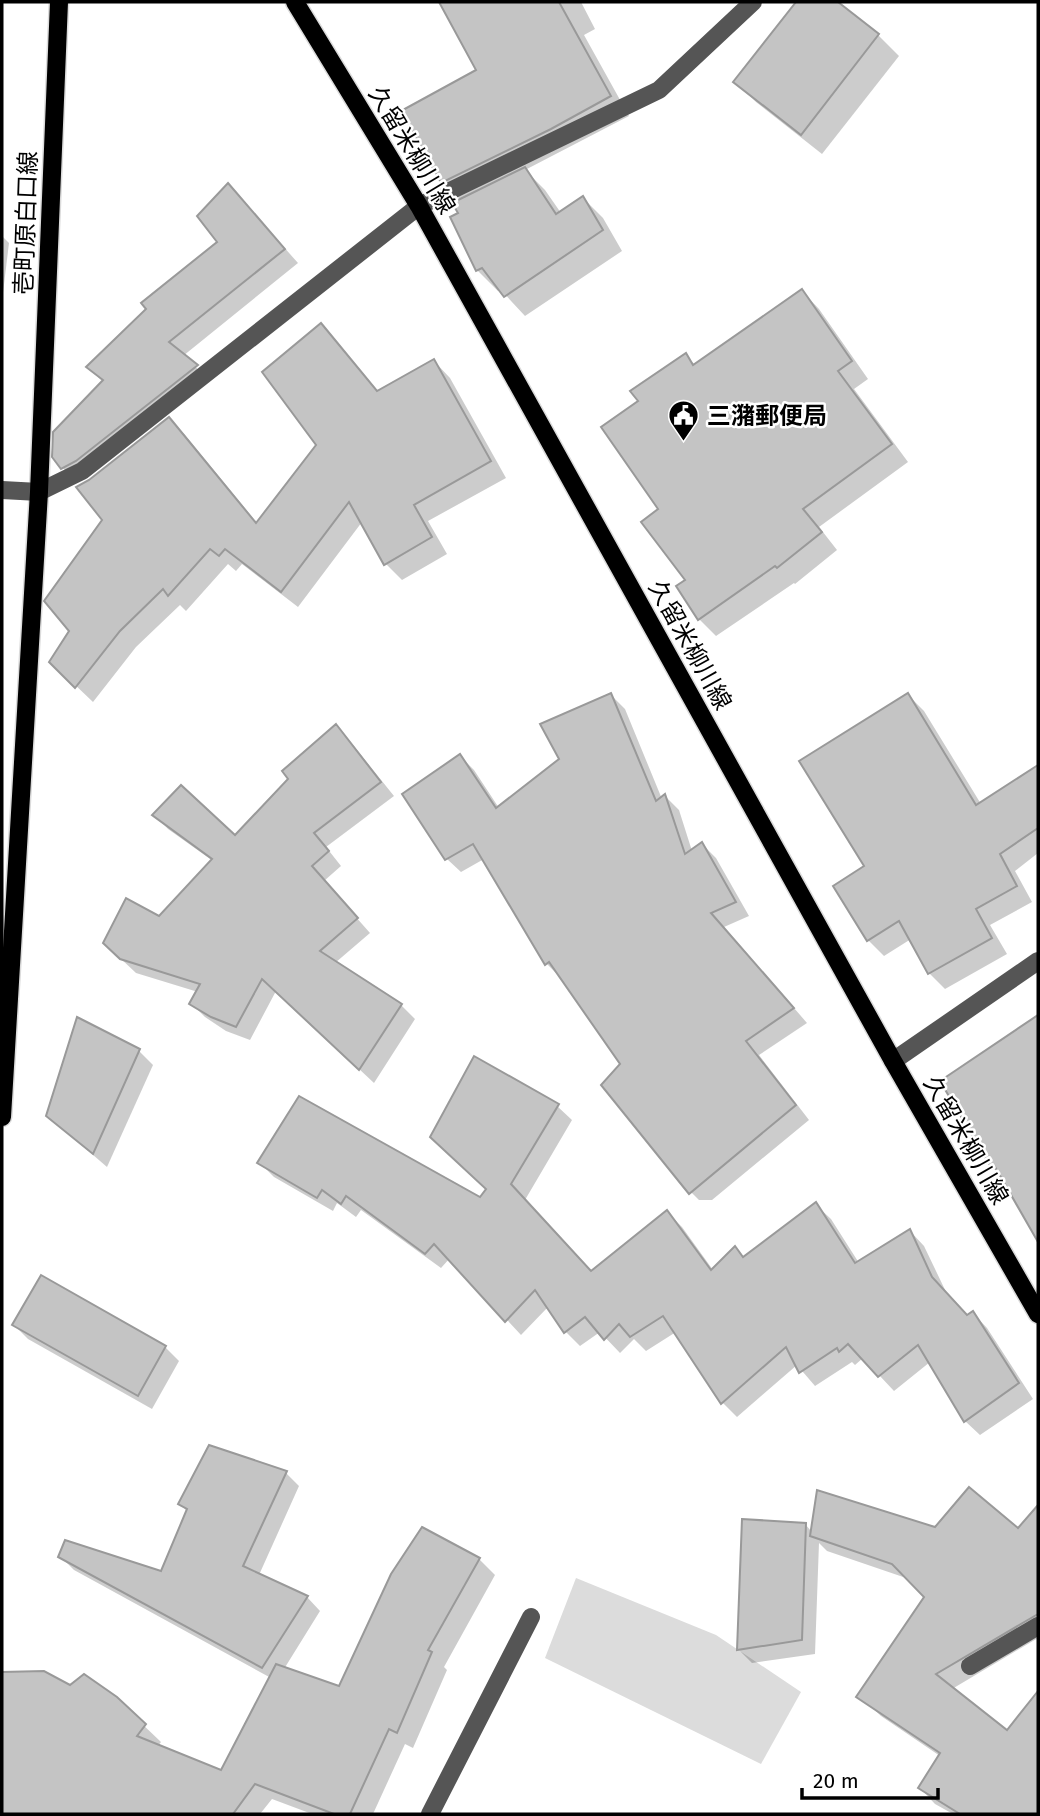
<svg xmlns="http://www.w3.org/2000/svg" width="1040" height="1816" font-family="'Fira Sans','Noto Sans JP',sans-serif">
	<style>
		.green { fill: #dcdcdc }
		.shadow { fill: #0003 }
		.building { fill: #c4c4c4; stroke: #999; stroke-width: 2 }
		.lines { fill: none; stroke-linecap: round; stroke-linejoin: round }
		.major-casing { stroke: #dbdbdb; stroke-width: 21 }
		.minor { stroke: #555; stroke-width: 18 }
		.major { stroke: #000; stroke-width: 18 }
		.labels { text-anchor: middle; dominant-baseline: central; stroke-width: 5; stroke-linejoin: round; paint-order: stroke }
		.street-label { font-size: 24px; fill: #000; stroke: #fff }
		.poi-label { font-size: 24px; font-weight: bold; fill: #000; stroke: #fff; text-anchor: start }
	</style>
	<rect width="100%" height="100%" fill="#fff"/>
	<path class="green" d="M576 1578 716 1635 801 1692 761 1764 545 1658Z"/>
	<g class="shadow">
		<path d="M441 2H581L595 29 584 35 629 116 525 170 545 190 561 213 583 198 603 218 622 251 525 316 500 289 498 291 477 270 452 218 460 214 461 200 442 182 478 71Z"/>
		<path d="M798 2H835L878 35 899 56 822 154 756 102 736 82Z"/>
		<path d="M241 199 298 263 183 356 210 380 76 482 62 467 103 382 88 367 219 243Z"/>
		<path d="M2 236 9 243 2 301Z"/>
		<path d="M802 291 819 309 868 379 854 389 908 462 819 527 837 550 795 584 794 583 716 636 699 619 661 510 640 402 686 355 695 365Z"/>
		<path d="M321 325 378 392 434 361 450 378 506 478 428 521 447 554 402 580 386 564 362 522 298 607 242 564 236 571 228 564 186 611 180 605 136 647 93 702 51 662 71 631 46 600 104 520 90 481 169 419 185 435 258 524 318 445Z"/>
		<path d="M611 695 625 709 662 799 665 796 679 810 692 851 702 844 716 858 749 916 724 927 807 1023 759 1055 809 1120 712 1200H699L685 1186 623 1064 560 977 546 963 484 859 461 872 447 859 460 756 474 770 499 808 561 759Z"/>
		<path d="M908 695 924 711 981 804 1038 767V853L1015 871 1032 902 990 925 1007 954 945 989 929 973 911 939 884 956 868 940 866 867Z"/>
		<path d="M336 726 349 740 394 796 326 847 341 866 324 881 370 933 335 963 401 1005 415 1019 374 1083 276 991 250 1040 226 1031 205 1017 191 1003 198 992 136 973 119 957 213 861 168 829 155 815 236 837Z"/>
		<path d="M1035 1019 1038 1022V1239L1004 1179 993 1168 942 1081Z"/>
		<path d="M139 1051 153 1065 107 1167 48 1116Z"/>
		<path d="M557 1106 572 1120 525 1200 592 1272 667 1212 682 1227 713 1270 735 1249 744 1258 816 1205 831 1219 859 1263 910 1231 924 1246 947 1294 968 1317 973 1313 987 1328 1033 1399 980 1435 965 1421 930 1362 894 1391 863 1358 855 1365 852 1362 815 1386 797 1365 737 1417 722 1402 676 1332 646 1351 634 1339 620 1353 600 1332 580 1346 566 1332 548 1307 521 1335 450 1258 441 1268 361 1210 356 1217 337 1203 333 1211 274 1177 260 1163 480 1200Z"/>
		<path d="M14 1325 165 1347 179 1361 152 1409 28 1339Z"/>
		<path d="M286 1473 299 1486 259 1575 307 1597 320 1611 284 1669 339 1688 479 1559 495 1575 444 1667 447 1670 413 1748 405 1744 373 1814H312L272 1799 260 1814H2V1757L26 1722 2 1721V1673H43L70 1687 116 1699 161 1742 158 1746 222 1772 271 1678 74 1570 60 1556 162 1573 188 1512 180 1504Z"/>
		<path d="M1038 1508V1638L952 1689 1007 1732 1038 1693V1814H953L935 1804 920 1788 940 1756 881 1716 865 1701 927 1597 909 1579 827 1551 819 1543 815 1654 752 1663 738 1649 805 1524 812 1532 935 1529 1018 1530Z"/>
	</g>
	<g class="building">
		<path d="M439 2H559L611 96 551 129 441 183 401 111 476 70Z"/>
		<path d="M796 2H838L879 34 801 135 733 82Z"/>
		<path d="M525 167 556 214 583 196 603 230 504 297 482 268 476 271 450 217 458 213 452 203Z"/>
		<path d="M228 183 285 249 169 342 198 365 76 461 61 469 52 457 53 432 103 380 86 367 146 309 141 303 217 242 197 216Z"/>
		<path d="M802 289 852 361 838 371 892 444 803 509 822 532 777 568 775 566 698 620 676 586 685 580 641 522 658 509 601 427 638 401 630 391 686 353 693 365Z"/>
		<path d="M321 323 377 391 434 359 491 461 414 505 432 537 384 565 349 502 281 592 225 549 219 556 210 549 168 596 163 589 120 631 75 688 49 662 69 631 44 601 102 520 76 487 89 480 169 417 256 523 316 445 262 372Z"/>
		<path d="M611 693 656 801 665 794 685 854 702 842 736 902 711 913 794 1008 746 1041 796 1105 689 1194 601 1085 620 1064 549 962 545 965 473 844 445 860 402 794 460 754 496 808 559 759 540 724Z"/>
		<path d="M908 693 976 805 1038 765V828L1000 854 1017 886 976 909 992 938 928 974 899 921 867 941 833 886 864 866 799 761Z"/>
		<path d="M336 724 381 782 314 833 329 851 312 866 358 918 320 951 402 1004 359 1070 262 979 236 1027 211 1017 189 1004 200 984 120 959 103 943 126 898 159 916 212 859 152 815 181 785 235 835 288 779 282 771Z"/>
		<path d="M1038 1015V1242L995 1167 992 1169 940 1081Z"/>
		<path d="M77 1017 140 1049 93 1154 46 1116Z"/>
		<path d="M474 1056 559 1104 511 1184 591 1271 667 1210 711 1270 735 1246 743 1257 816 1202 855 1263 910 1229 932 1277 967 1315 973 1311 1019 1383 964 1422 918 1345 878 1377 848 1344 839 1352 837 1348 799 1373 786 1347 721 1404 663 1316 630 1337 619 1324 604 1340 585 1317 564 1333 535 1290 505 1322 434 1244 425 1254 346 1196 341 1204 322 1190 317 1198 257 1163 299 1096 480 1197 486 1189 430 1137Z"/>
		<path d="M41 1275 166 1346 138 1396 12 1325Z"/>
		<path d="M209 1445 287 1471 243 1566 308 1596 262 1668 58 1557 65 1540 161 1571 187 1509 178 1504Z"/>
		<path d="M969 1487 1018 1528 1038 1505V1614L936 1674 1007 1730 1038 1691V1814H960L918 1788 940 1753 856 1697 924 1597 892 1564 810 1536 817 1490 935 1527Z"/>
		<path d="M742 1519 806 1523 802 1640 737 1650Z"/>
		<path d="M422 1527 480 1558 428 1650 432 1652 397 1733 389 1729 350 1814H334L255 1784 233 1814H2V1672L44 1671 70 1685 84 1674 117 1697 146 1724 137 1736 221 1770 276 1664 339 1686 391 1574Z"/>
	</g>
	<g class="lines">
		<defs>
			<g id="major">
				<path d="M295 2 419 206 893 1061 1038 1314"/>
				<path d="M2 1117 39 492 59 2"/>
			</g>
		</defs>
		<use href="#major" class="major-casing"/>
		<g class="minor">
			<path d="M2 490 39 492 82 471 419 206 659 90 753 2"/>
			<path d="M893 1061 1038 961"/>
			<path d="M970 1666 1038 1626"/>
			<path d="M430 1814 531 1617"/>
		</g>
		<use href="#major" class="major"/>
	</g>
	<defs>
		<symbol id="civic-pin" viewBox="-11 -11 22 30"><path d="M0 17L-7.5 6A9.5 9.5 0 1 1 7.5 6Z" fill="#000" stroke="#fff"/><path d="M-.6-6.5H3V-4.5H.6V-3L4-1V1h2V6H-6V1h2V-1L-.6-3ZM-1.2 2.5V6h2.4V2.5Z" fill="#fff"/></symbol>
	</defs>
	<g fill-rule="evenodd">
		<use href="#civic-pin" x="666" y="398" width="35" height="47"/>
	</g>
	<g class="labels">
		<g class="street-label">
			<text transform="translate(412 150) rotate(59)">久留米柳川線</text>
			<text transform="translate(26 223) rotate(-88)">壱町原白口線</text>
			<text transform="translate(690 645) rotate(61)">久留米柳川線</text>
			<text transform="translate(966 1140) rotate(60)">久留米柳川線</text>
		</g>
		<g class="poi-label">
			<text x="707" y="416">三潴郵便局</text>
		</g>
	</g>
	<rect width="1040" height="1816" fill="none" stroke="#000000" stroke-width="7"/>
	<path d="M802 1788v10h136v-10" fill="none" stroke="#000000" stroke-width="3.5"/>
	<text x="813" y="1788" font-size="21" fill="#000000" stroke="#ffffff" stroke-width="5" paint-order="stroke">20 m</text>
</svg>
